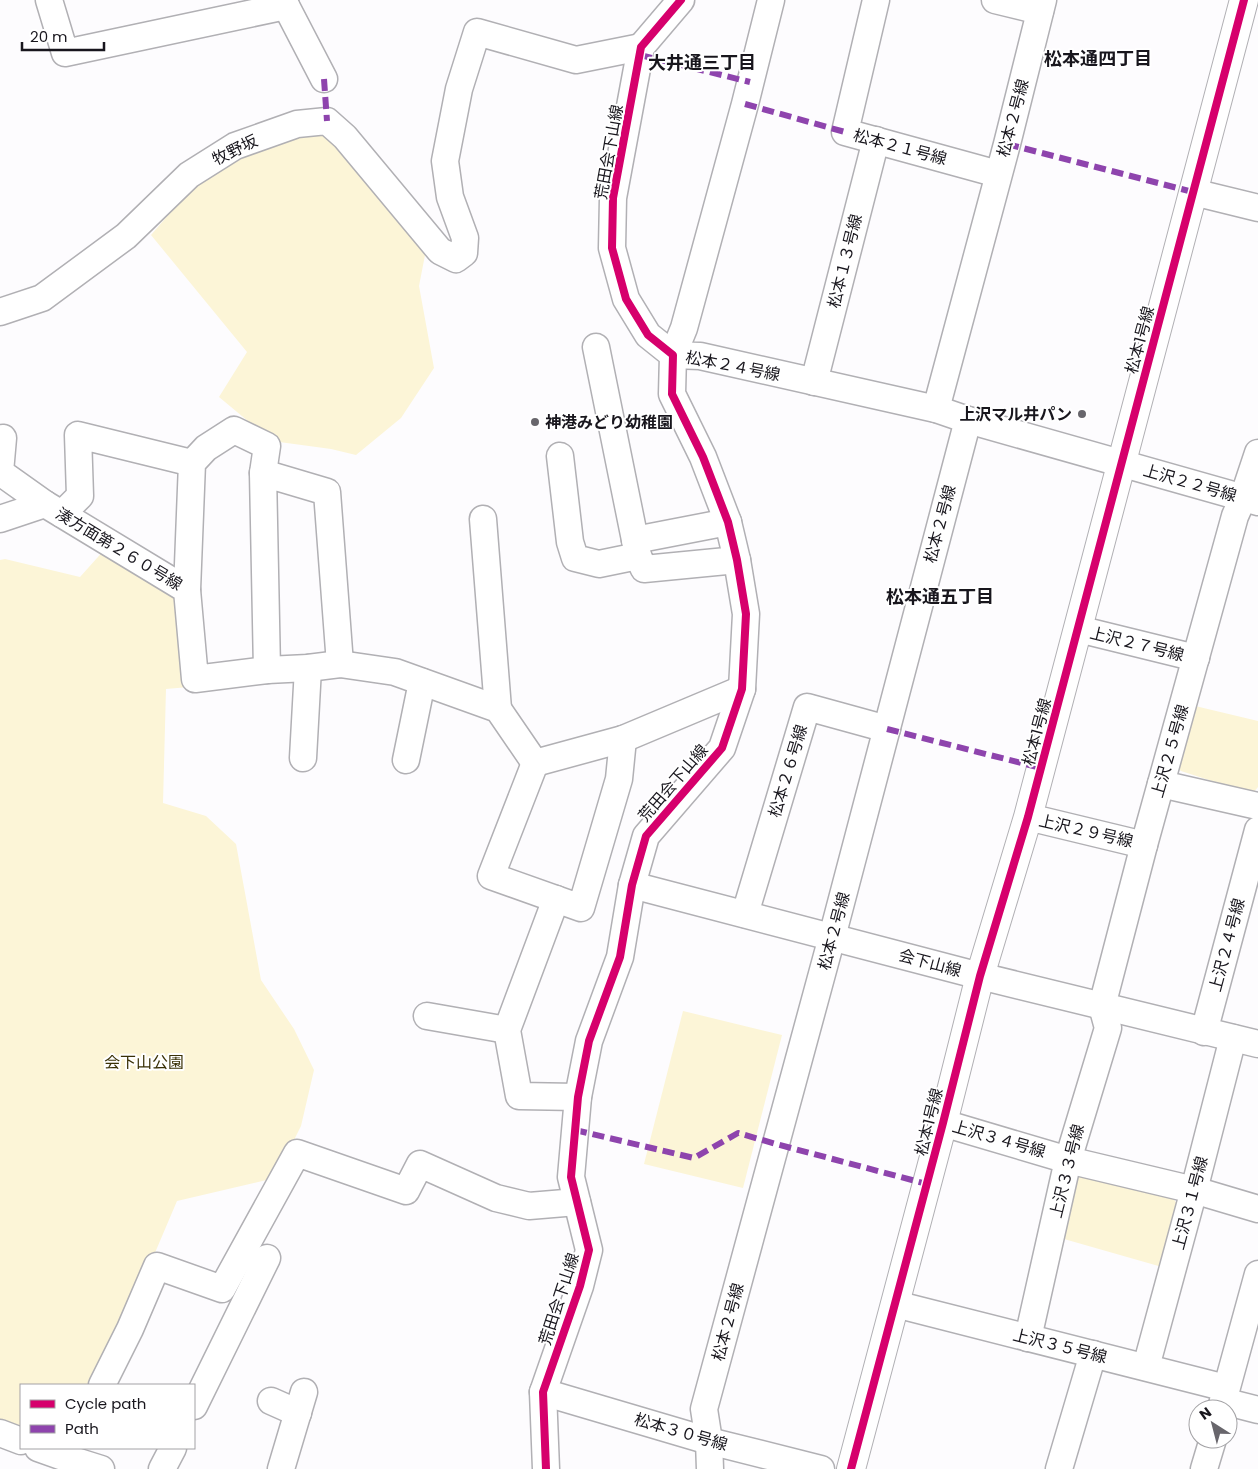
<svg xmlns="http://www.w3.org/2000/svg" width="1258" height="1469" font-family="Poppins,'Noto Sans JP',sans-serif">
	<style>
		.green { fill: #fcf5d7 }
		.lines { fill: none; stroke-linecap: round; stroke-linejoin: round }
		.minor-casing { stroke: #b1b0b4; stroke-width: 29 }
		.tertiary-casing { stroke: #b1b0b4; stroke-width: 30 }
		.minor { stroke: #fff; stroke-width: 26 }
		.tertiary { stroke: #fff; stroke-width: 28 }
		.quiet { stroke: #8e44ad; stroke-width: 6; stroke-dasharray: 12 6; stroke-linecap: butt }
		.cycleway-casing { stroke: #fff; stroke-width: 11 }
		.cycleway { stroke: #d6006c; stroke-width: 8 }
		.poi-dot { fill: #68666c; stroke: #fff; stroke-width: 2 }
		.labels { text-anchor: middle; dominant-baseline: central; stroke-width: 4; stroke-linejoin: round; paint-order: stroke }
		.street-label { font-size: 16px; fill: #18161d; stroke: #fff }
		.poi-label { font-size: 16px; font-weight: bold; fill: #18161d; stroke: #fff; text-anchor: end }
		.park-label { font-size: 16px; fill: #393005; stroke: #fff }
		.neighbourhood-label { font-size: 18px; font-weight: bold; fill: #18161d; stroke: #fff }
	</style>
	<rect width="100%" height="100%" fill="#fdfcfe"/>
	<g class="green">
		<path d="M327 133 426 250 419 286 434 368 401 418 356 455 331 449 272 441 219 397 247 352 151 235 200 178 243 153 298 134Z"/>
		<path d="M106 548 184 599 189 687 166 689 163 803 206 816 236 844 261 980 294 1029 314 1070 301 1126 275 1178 177 1201 123 1328 94 1385H21V1433L0 1425V560L5 559 80 577Z"/>
		<path d="M1191 705 1258 721V787L1252 794 1181 771 1175 766Z"/>
		<path d="M683 1011 782 1035 743 1188 644 1164Z"/>
		<path d="M1083 1172 1171 1195 1179 1207 1162 1267 1057 1237 1073 1177Z"/>
	</g>
	<g class="lines">
		<defs>
			<g id="minor">
				<path d="M49 0 65 53 286 6"/>
				<path d="M283 0 324 79"/>
				<path d="M771 0 745 104 684 328 673 355 700 356 936 409 968 420 1258 502"/>
				<path d="M876 0 845 132 998 174"/>
				<path d="M995 0 1040 11"/>
				<path d="M1193 192 1258 208"/>
				<path d="M0 312 42 298 126 236 189 175 235 146 297 124 327 121 345 137 440 251 456 259 464 253 465 238 450 197 445 161 459 89 477 32 576 60 641 47"/>
				<path d="M596 347 635 540 638 556 644 569 737 560"/>
				<path d="M814 382 876 140"/>
				<path d="M936 409 1007 144 1043 0"/>
				<path d="M3 438 0 472 45 504"/>
				<path d="M560 456 570 542 575 558 599 564 638 556"/>
				<path d="M62 514 80 496 78 435 192 463"/>
				<path d="M0 519 45 504 187 590 195 679 267 670 308 668 340 664 395 672 498 709 535 763 623 739 742 689"/>
				<path d="M483 519 498 709"/>
				<path d="M635 540 728 522"/>
				<path d="M187 590 192 463 206 448 234 430 267 446 263 473"/>
				<path d="M1078 629 1196 658"/>
				<path d="M267 670 263 473 327 492 340 664"/>
				<path d="M303 758 308 668"/>
				<path d="M406 760 422 682"/>
				<path d="M535 763 491 876 581 908 619 779 623 739"/>
				<path d="M1161 784 1258 806"/>
				<path d="M1028 817 1144 845"/>
				<path d="M632 885 980 976 1258 1044"/>
				<path d="M556 899 507 1030 519 1096 578 1097"/>
				<path d="M745 914 807 707 887 729"/>
				<path d="M427 1016 507 1030"/>
				<path d="M1204 1032 1258 830"/>
				<path d="M943 1123 1068 1160 1194 1190 1258 1209"/>
				<path d="M895 1304 1226 1388"/>
				<path d="M1028 1338 1068 1160 1108 1028 1102 1006 1144 845 1235 516 1243 498 1258 453"/>
				<path d="M1146 1367 1194 1190 1233 1038"/>
				<path d="M102 1385 130 1329 157 1266 222 1289 297 1153 406 1191 420 1164 496 1198 529 1206 577 1202"/>
				<path d="M543 1392 709 1441 821 1469"/>
				<path d="M271 1401 298 1413"/>
				<path d="M1223 1401 1258 1410"/>
				<path d="M194 1406 267 1258"/>
				<path d="M1221 1409 1258 1274"/>
				<path d="M0 1433 21 1441"/>
				<path d="M38 1448 66 1458 101 1469"/>
				<path d="M162 1469 173 1448"/>
				<path d="M281 1469 304 1392"/>
				<path d="M546 1469 543 1392 580 1286 589 1250 571 1177 578 1097 589 1041 620 957 632 885 646 836 722 748 742 689 746 614 737 560 728 522 703 457 672 394 673 355 648 335 626 299 612 248 613 198 641 47 681 0"/>
				<path d="M710 1469 709 1441 704 1409 832 937 968 420"/>
				<path d="M1059 1469 1093 1354"/>
				<path d="M1204 1469 1213 1439"/>
			</g>
			<path id="tertiary" d="M851 1469 943 1123 980 976 1028 817 1244 0"/>
		</defs>
		<use href="#minor" class="minor-casing"/>
		<use href="#tertiary" class="tertiary-casing"/>
		<use href="#minor" class="minor"/>
		<use href="#tertiary" class="tertiary"/>
		<g class="quiet">
			<path d="M640 55 750 82"/>
			<path d="M324 79 327 121"/>
			<path d="M745 104 845 132"/>
			<path d="M1007 144 1193 192"/>
			<path d="M887 729 1041 768"/>
			<path d="M575 1130 694 1158 738 1133 776 1144 927 1184"/>
		</g>
		<defs>
			<g id="cycleway">
				<path d="M546 1469 543 1392 580 1286 589 1250 571 1177 578 1097 589 1041 620 957 632 885 646 836 722 748 742 689 746 614 737 560 728 522 703 457 672 394 673 355 648 335 626 299 612 248 613 198 641 47 681 0"/>
				<path d="M851 1469 943 1123 980 976 1028 817 1244 0"/>
			</g>
		</defs>
		<use href="#cycleway" class="cycleway-casing"/>
		<use href="#cycleway" class="cycleway"/>
	</g>
	<g class="poi-dot">
		<circle cx="1082" cy="414" r="5"/>
		<circle cx="535" cy="422" r="5"/>
	</g>
	<g class="labels">
		<g class="street-label">
			<text transform="translate(1013 118) rotate(-75)">松本２号線</text>
			<text transform="translate(900 147) rotate(15)">松本２１号線</text>
			<text transform="translate(235 150) rotate(-26)">牧野坂</text>
			<text transform="translate(609 152) rotate(-80)">荒田会下山線</text>
			<text transform="translate(845 261) rotate(-76)">松本１３号線</text>
			<text transform="translate(1140 340) rotate(-75)">松本1号線</text>
			<text transform="translate(733 366) rotate(11)">松本２４号線</text>
			<text transform="translate(1190 483) rotate(16)">上沢２２号線</text>
			<text transform="translate(940 524) rotate(-75)">松本２号線</text>
			<text transform="translate(119 549) rotate(31)">湊方面第２６０号線</text>
			<text transform="translate(1137 644) rotate(14)">上沢２７号線</text>
			<text transform="translate(1037 732) rotate(-75)">松本1号線</text>
			<text transform="translate(1170 751) rotate(-74)">上沢２５号線</text>
			<text transform="translate(788 771) rotate(-73)">松本２６号線</text>
			<text transform="translate(673 783) rotate(-49)">荒田会下山線</text>
			<text transform="translate(1086 831) rotate(13)">上沢２９号線</text>
			<text transform="translate(834 931) rotate(-75)">松本２号線</text>
			<text transform="translate(1227 945) rotate(-75)">上沢２４号線</text>
			<text transform="translate(930 963) rotate(15)">会下山線</text>
			<text transform="translate(929 1122) rotate(-76)">松本1号線</text>
			<text transform="translate(999 1139) rotate(16)">上沢３４号線</text>
			<text transform="translate(1067 1171) rotate(-76)">上沢３３号線</text>
			<text transform="translate(1190 1203) rotate(-75)">上沢３１号線</text>
			<text transform="translate(559 1299) rotate(-72)">荒田会下山線</text>
			<text transform="translate(728 1322) rotate(-75)">松本２号線</text>
			<text transform="translate(1060 1346) rotate(14)">上沢３５号線</text>
			<text transform="translate(681 1432) rotate(16)">松本３０号線</text>
		</g>
		<g class="poi-label">
			<text x="1072" y="414">上沢マル井パン</text>
			<text x="545" y="422" text-anchor="start">神港みどり幼稚園</text>
		</g>
		<g class="park-label">
			<text x="144" y="1062">会下山公園</text>
		</g>
		<g class="neighbourhood-label">
			<text x="1098" y="58">松本通四丁目</text>
			<text x="702" y="62">大井通三丁目</text>
			<text x="940" y="596">松本通五丁目</text>
		</g>
	</g>
	<rect x="20" y="1384" width="175" height="65" fill="#ffffff" stroke="#a3a2a5"/>
	<rect x="30" y="1400" width="25" height="8" fill="#d6006c" stroke="#a3a2a5"/>
	<text x="65" y="1409" font-size="15" fill="#18161d">Cycle path</text>
	<rect x="30" y="1425" width="25" height="8" fill="#8e44ad" stroke="#a3a2a5"/>
	<text x="65" y="1434" font-size="15" fill="#18161d">Path</text>
	<g transform="translate(1213 1424) rotate(324)"><circle r="24" fill="#ffffff" stroke="#a3a2a5"/>
	<path d="M0-4L9 19L0 12L-9 19Z" fill="#68666c"/>
	<text y="-8" font-size="14" font-weight="bold" text-anchor="middle" fill="#18161d">N</text>
	</g>
	<path d="M22 42v8h82v-8" fill="none" stroke="#18161d" stroke-width="2.5"/>
	<text x="30" y="42" font-size="15" fill="#18161d" stroke="#ffffff" stroke-width="4" paint-order="stroke">20 m</text>
</svg>
